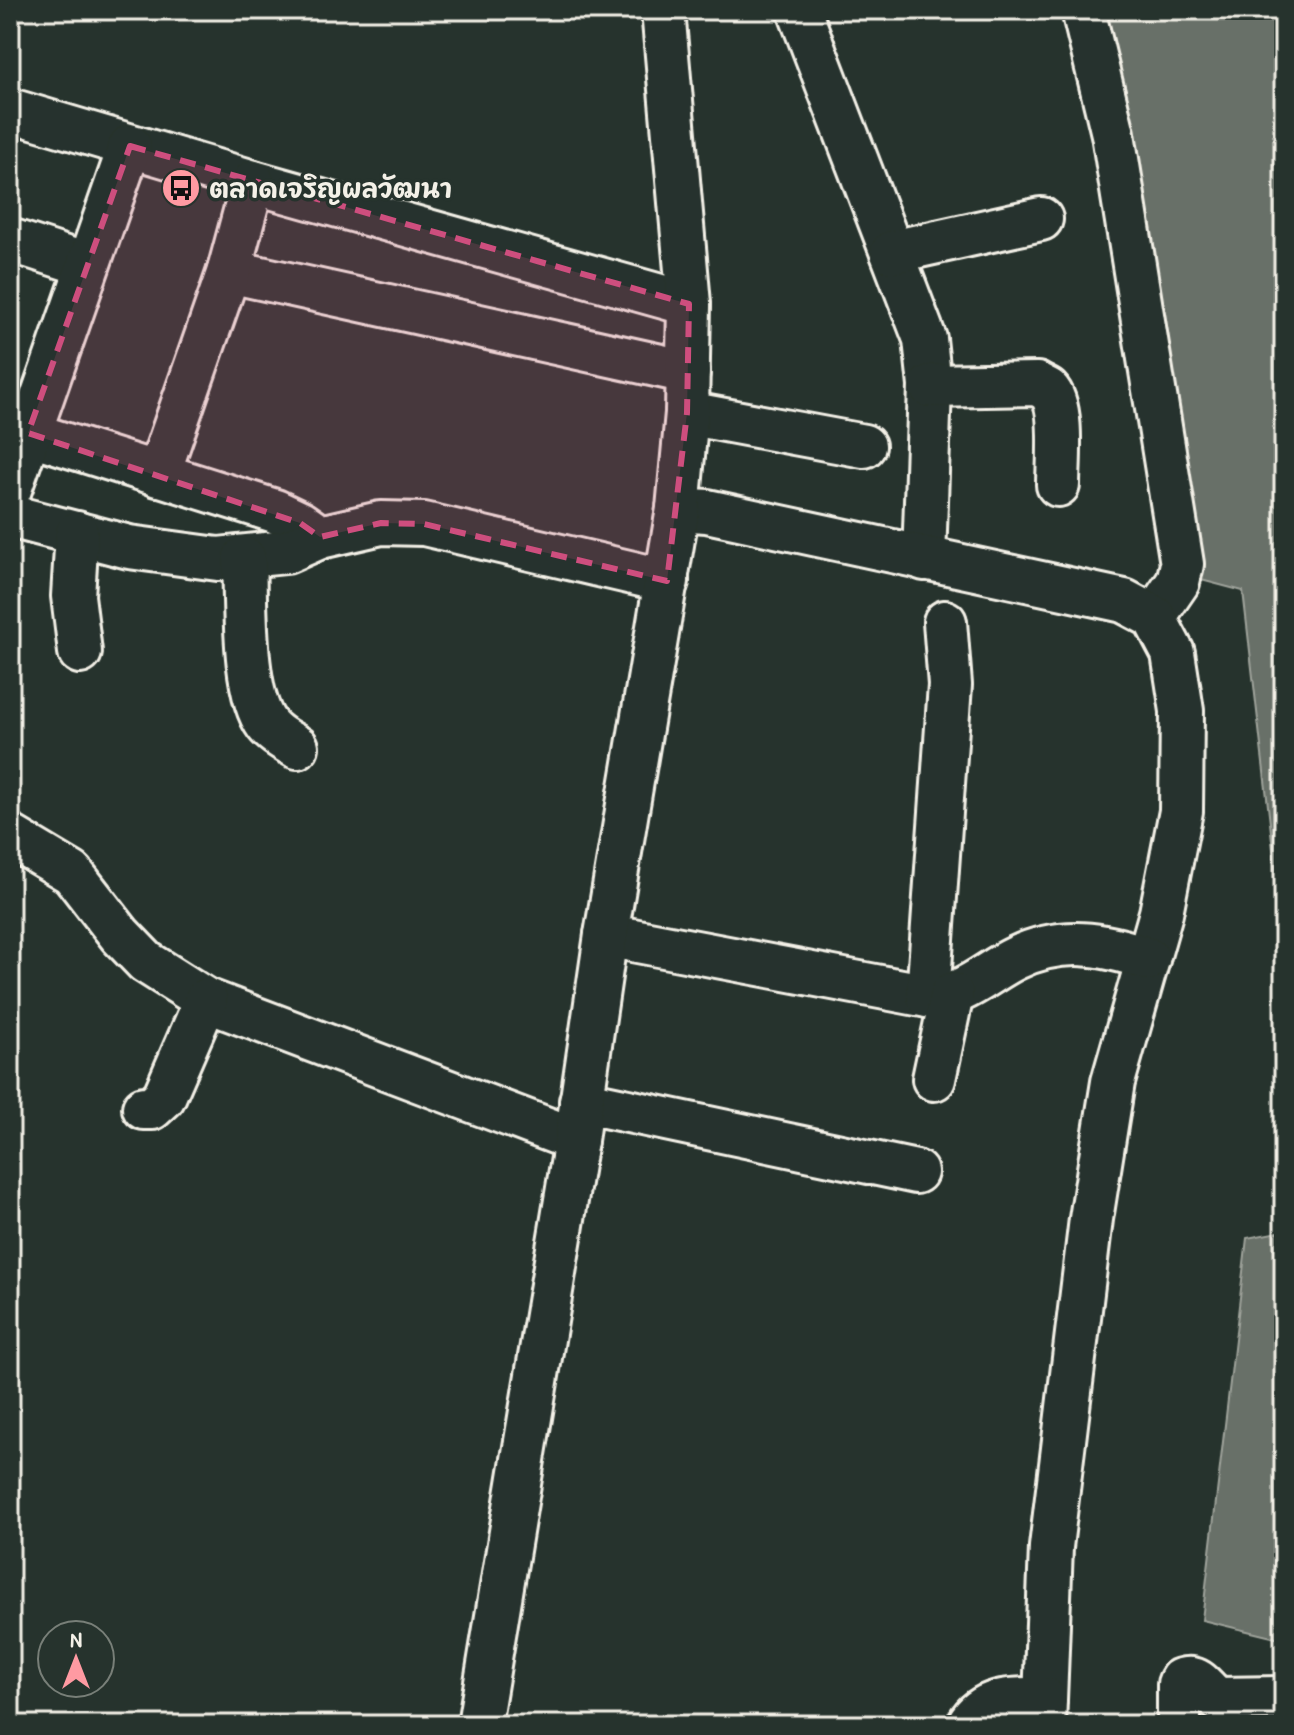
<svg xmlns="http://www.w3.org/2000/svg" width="1294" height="1735" font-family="'Patrick Hand','Playpen Sans Thai',sans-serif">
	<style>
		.water { fill: #676f68; stroke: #9fa39b; stroke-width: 2 }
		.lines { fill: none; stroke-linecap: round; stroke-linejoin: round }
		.minor-casing { stroke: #f4f1e8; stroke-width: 48 }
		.minor { stroke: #26332d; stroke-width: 42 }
		.marked { fill: #ce4e7e; fill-opacity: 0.2; stroke: #ce4e7e; stroke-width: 6; stroke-dasharray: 16 10; stroke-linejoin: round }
		.labels { text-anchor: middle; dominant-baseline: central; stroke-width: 7; stroke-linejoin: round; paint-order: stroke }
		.poi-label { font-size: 26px; font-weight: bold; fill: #f4f1e8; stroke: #26332d; text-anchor: start }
	</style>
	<rect width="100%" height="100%" fill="#26332d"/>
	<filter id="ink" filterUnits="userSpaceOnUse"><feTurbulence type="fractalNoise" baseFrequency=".0125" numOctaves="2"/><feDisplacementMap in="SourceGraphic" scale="16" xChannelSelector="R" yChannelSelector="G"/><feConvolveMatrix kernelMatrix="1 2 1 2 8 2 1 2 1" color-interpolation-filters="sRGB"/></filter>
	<g filter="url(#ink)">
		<g class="water">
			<path d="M1096 10H1284V944L1243 591 1201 580Z"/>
			<path d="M1284 1231V1640L1202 1620 1247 1238Z"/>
		</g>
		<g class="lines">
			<defs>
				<g id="minor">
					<path d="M799 10 925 339 930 386 924 559"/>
					<path d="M1083 10 1113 134 1182 564 1178 582 1154 617"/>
					<path d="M10 110 253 182 689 304"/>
					<path d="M10 240 87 265"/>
					<path d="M892 252 1041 219"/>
					<path d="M229 271 688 372"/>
					<path d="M930 386 1037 384C1040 386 1045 388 1048 390 1064 406 1058 463 1058 485"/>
					<path d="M687 413 864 446"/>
					<path d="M28 433 275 511 300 523 320 537"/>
					<path d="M158 475 229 271 253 182"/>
					<path d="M10 489 130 146"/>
					<path d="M678 509 707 511 1124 601 1154 617 1173 653 1182 711 1181 811 1161 913 1113 1082 1091 1219 1051 1547 1044 1725"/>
					<path d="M10 516 129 547 218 559 286 552 320 537 381 523 424 524 667 581"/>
					<path d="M77 533 73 596 80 652"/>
					<path d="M244 558C246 600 242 692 267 725 274 734 286 741 297 747"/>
					<path d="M10 836 72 873 120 935 146 962 206 1000 576 1140"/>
					<path d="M606 935 928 996C964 998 986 972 1016 958 1062 936 1103 943 1148 959"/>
					<path d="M928 996 950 685 945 622"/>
					<path d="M934 1079 952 994"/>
					<path d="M581 1101 916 1172"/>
					<path d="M144 1108H152L164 1097 206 1000"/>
					<path d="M479 1725 576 1140 606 935 678 509 687 413 689 304 663 10"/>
					<path d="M968 1725C984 1696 1016 1699 1045 1699"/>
					<path d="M1179 1725V1684L1181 1680C1202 1674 1203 1691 1218 1699L1282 1698"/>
				</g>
			</defs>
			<use href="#minor" class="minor-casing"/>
			<use href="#minor" class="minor"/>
		</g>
	</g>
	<path class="marked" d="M130 146 689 304 687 413 667 581 424 524 381 523 320 537 300 523 28 433Z"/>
	<defs>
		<symbol id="bus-disc" viewBox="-11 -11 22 22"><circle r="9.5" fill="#ff9aa2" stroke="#26332d"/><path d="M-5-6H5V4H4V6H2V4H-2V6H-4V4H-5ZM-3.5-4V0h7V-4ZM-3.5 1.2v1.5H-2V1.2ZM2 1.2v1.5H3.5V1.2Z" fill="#111"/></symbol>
	</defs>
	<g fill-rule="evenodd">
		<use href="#bus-disc" x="159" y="166" width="44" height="44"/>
	</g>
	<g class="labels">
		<g class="poi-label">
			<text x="209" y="188">ตลาดเจริญผลวัฒนา</text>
		</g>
	</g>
	<rect width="1294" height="1735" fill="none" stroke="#26332d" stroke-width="40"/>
	<rect x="20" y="20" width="1254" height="1695" fill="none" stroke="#f4f1e8" stroke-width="3" filter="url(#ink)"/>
	<g transform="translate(76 1659)"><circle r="38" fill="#26332d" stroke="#787f78" stroke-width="2"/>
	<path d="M0-6L14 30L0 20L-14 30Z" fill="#ff9aa2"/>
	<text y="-12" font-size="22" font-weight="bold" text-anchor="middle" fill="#f4f1e8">N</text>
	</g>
</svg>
